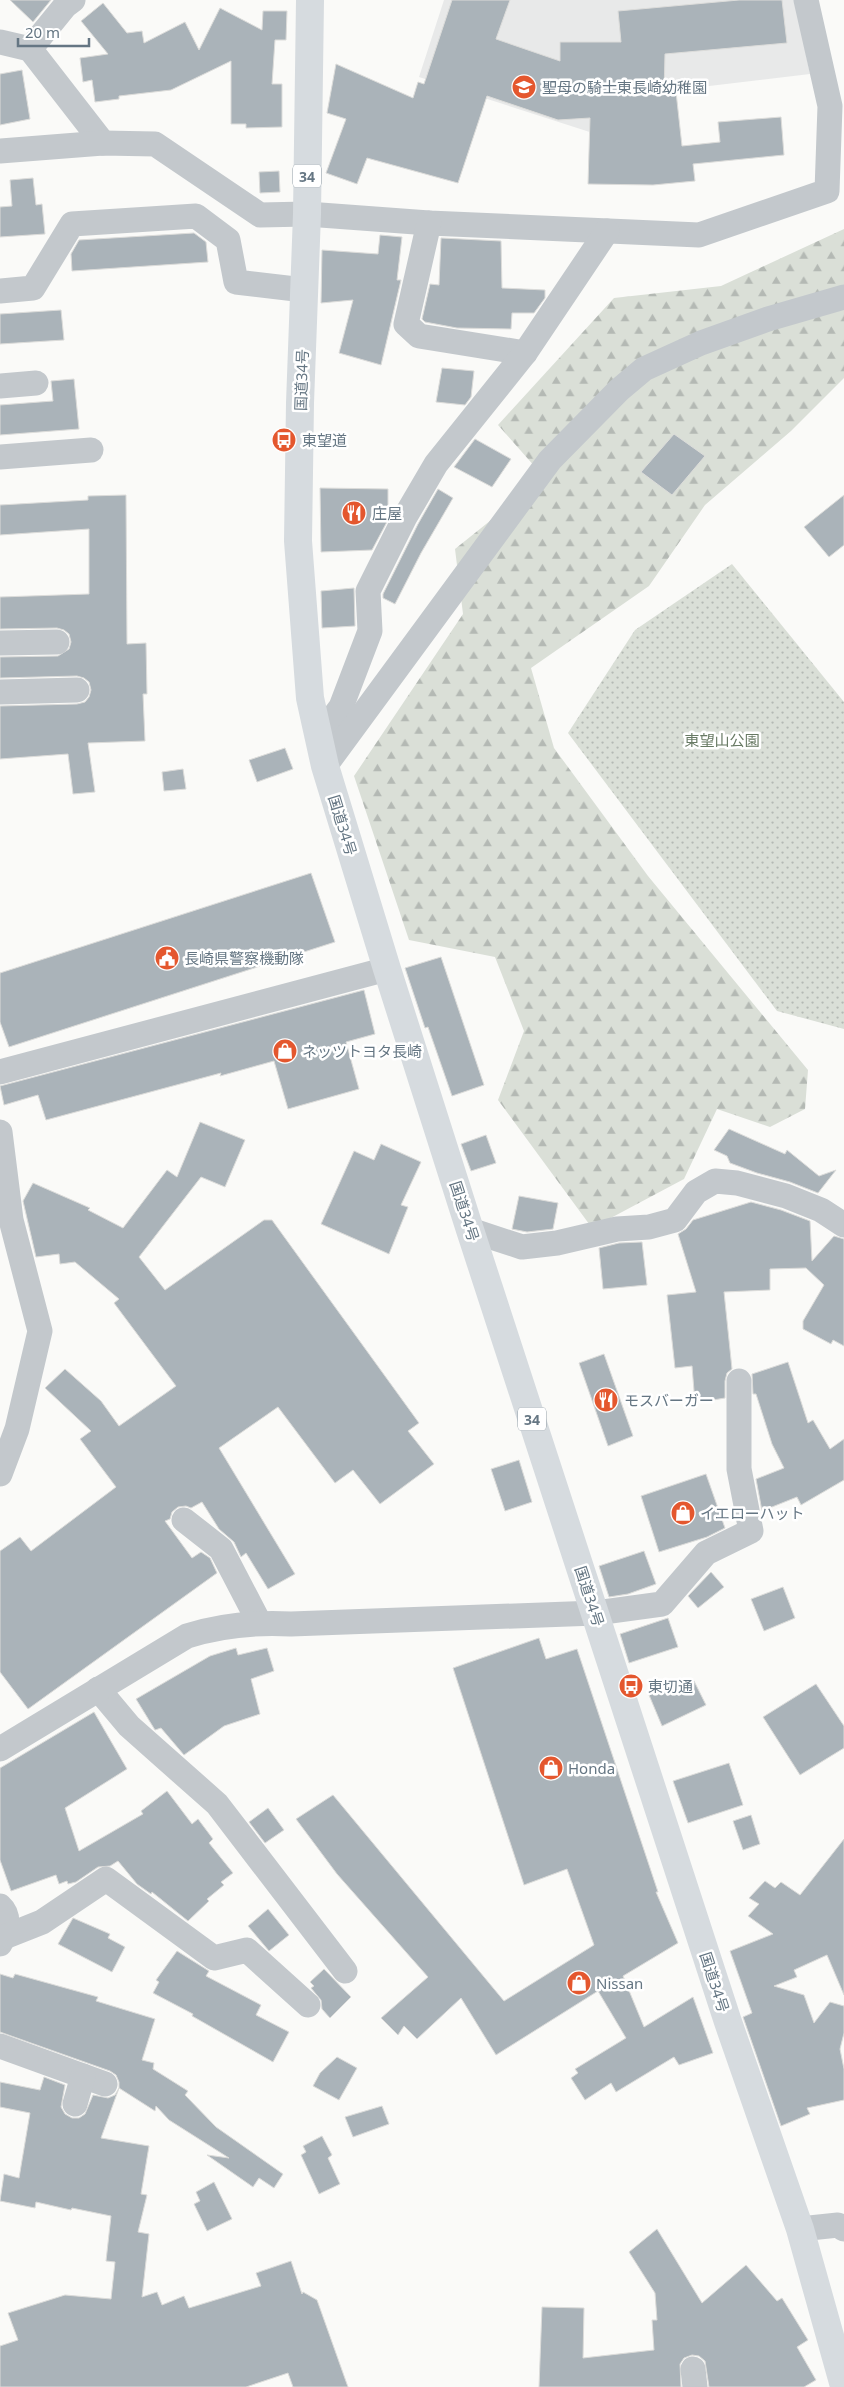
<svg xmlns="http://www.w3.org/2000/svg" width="844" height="2387" font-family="'Noto Sans','Noto Sans JP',sans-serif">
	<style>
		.built { fill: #e8e9e9 }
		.forest { fill: url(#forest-firs) }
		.park { fill: url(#park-dots) }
		.building { fill: #aab3b9; stroke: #dcdcda }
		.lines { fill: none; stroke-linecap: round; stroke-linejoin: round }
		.minor { stroke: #c3c8cc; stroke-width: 25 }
		.highway { stroke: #d6dbdf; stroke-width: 28 }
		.labels { text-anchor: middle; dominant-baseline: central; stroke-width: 5; stroke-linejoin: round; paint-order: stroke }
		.shield { fill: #fff; stroke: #939fa8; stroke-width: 1 }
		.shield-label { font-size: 14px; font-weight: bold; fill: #657683 }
		.poi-label { font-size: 15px; fill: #657683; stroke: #fff; text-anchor: start }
		.street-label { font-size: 15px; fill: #657683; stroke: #fff }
		.park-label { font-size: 15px; fill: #687a64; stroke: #fff }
	</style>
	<defs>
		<pattern id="forest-firs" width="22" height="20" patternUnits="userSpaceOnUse" patternTransform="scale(1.25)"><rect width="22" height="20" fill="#dadfd7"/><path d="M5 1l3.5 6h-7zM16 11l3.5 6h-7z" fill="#b4b9b4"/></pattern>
		<pattern id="park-dots" width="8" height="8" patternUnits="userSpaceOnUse" patternTransform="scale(1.25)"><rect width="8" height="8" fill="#dadfd7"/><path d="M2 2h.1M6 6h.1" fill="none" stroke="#b4b9b4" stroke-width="1.8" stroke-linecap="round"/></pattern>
	</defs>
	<rect width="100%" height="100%" fill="#fafaf8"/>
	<path class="built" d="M444 0H795L810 74 625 96 627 144 419 77Z"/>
	<path class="forest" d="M844 229V378L791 431 705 505 649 586 531 668 554 748 648 876 808 1070 805 1109 770 1127 717 1109 684 1179 592 1228 498 1100 524 1031 495 957 409 940 354 776 463 614 455 549 516 500 536 468 498 425 614 298 721 286Z"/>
	<path class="park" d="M732 564 844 702V1029L777 1011 568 733 635 630Z"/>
	<g class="building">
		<path d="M10 0H51L33 22Z"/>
		<path d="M452 0H510L496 39 560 61V42H621L618 11 739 0H782L787 43 665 54 664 93 676 92 682 146 720 142 718 122 781 117 784 155 693 164 695 181 653 185 588 184 590 118 558 120 487 96 458 183 367 158 357 184 326 173 346 119 327 113 336 64 413 98 418 82 424 84Z"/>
		<path d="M103 3 127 33 142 31 144 43 185 22 199 50 220 8 262 30 263 11H287L286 40H275L272 84H282V127L246 128V124H231V61L171 90 119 96V99L95 102 92 80 83 82 80 58 108 54 81 21Z"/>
		<path d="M22 70 30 119 0 125V74Z"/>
		<path d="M279 171 280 192 260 193 259 172Z"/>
		<path d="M33 178 36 205 42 204 45 234 0 237V207L12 206 10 180Z"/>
		<path d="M194 233 206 242 208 262 72 271 71 254 79 240Z"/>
		<path d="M380 235 402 237 397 280H401L381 365 339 353 353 300 321 303 322 250 378 254Z"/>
		<path d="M441 238 501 241 502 288 545 290V298L534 313H512L511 329 457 328 425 322 422 319 430 284 439 285Z"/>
		<path d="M61 310 64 340 0 344V314Z"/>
		<path d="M442 368 474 371 471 397 465 405 436 402Z"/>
		<path d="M74 379 79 429 0 435V405L53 401 51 381Z"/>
		<path d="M674 434 705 456 672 495 641 472Z"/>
		<path d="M475 439 511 459 492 487 454 467Z"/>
		<path d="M320 488 388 489V520L372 550 321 552Z"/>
		<path d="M438 489 453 498 421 553 395 604 383 598V594L418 524Z"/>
		<path d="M126 495 127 644 146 643 147 694H143L145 741 88 743 95 792 73 794 68 754 0 759V706L77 704 85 702 89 697 91 690 89 682 84 678 77 676 0 678V657L58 656 69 649 71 642 69 634 64 630 57 628 0 629V597L89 594V529L0 535V505L88 500V496Z"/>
		<path d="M844 495V545L829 557 804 527Z"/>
		<path d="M354 588 355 626 322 628 321 591Z"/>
		<path d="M285 748 293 769 257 782 249 760Z"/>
		<path d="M183 769 186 789 164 791 162 772Z"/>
		<path d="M311 873 335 942 9 1047 0 1022V973Z"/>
		<path d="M441 957 484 1085 452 1096 428 1027 425 1028 405 968Z"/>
		<path d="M364 990 375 1034 346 1042 359 1089 288 1109 274 1061 220 1076 221 1073 46 1120 38 1095 4 1105 0 1086Z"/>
		<path d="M200 1122 245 1140 225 1187 201 1177 139 1257 165 1290 264 1220H272L419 1423 408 1431 434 1464 380 1504 353 1470 335 1483 278 1407 219 1448 295 1574 268 1589 246 1553 241 1557 234 1542 219 1529 202 1502 191 1508 186 1506 178 1507 172 1512 170 1519 165 1521 192 1558 201 1552 210 1558 217 1573 28 1709 0 1672V1551L20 1537 31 1551 116 1487 80 1439 91 1431 45 1388 65 1369 101 1401 119 1426 176 1386 114 1303 119 1299 75 1262 60 1264 59 1254 36 1257 23 1201 33 1183 90 1208 88 1210 123 1228 167 1170 177 1177Z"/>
		<path d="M729 1129 785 1154 787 1150 819 1176 836 1170 818 1193 790 1182 757 1173 730 1163 727 1156 714 1150Z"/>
		<path d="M486 1135 496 1163 471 1171 461 1144Z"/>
		<path d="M381 1144 421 1162 401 1205 408 1207 389 1254 321 1224 354 1151 374 1160Z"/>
		<path d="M519 1196 558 1203 553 1229 527 1232 512 1229Z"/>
		<path d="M751 1202 781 1210 810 1221 812 1261 834 1236 844 1239V1346L833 1340 831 1344 803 1329V1321L824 1285 806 1268 770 1269V1290L724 1292 732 1369 727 1373 725 1381V1398L695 1403 692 1366 675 1368 667 1295 696 1292 678 1234 686 1229 693 1220Z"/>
		<path d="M642 1242 647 1285 603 1289 599 1248 619 1243Z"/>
		<path d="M604 1354 633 1436 608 1446 579 1363Z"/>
		<path d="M788 1362 808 1423 813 1420 830 1449 844 1439V1480L801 1505 797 1497 762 1511 756 1479 784 1468 772 1444 756 1394H753L752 1374Z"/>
		<path d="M519 1460 532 1502 505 1511 491 1469Z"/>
		<path d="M706 1474 725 1528 707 1537 659 1552 641 1496Z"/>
		<path d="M644 1551 656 1584 628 1594 609 1597 599 1566Z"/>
		<path d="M711 1572 724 1587 698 1608 688 1596Z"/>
		<path d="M783 1587 795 1618 764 1631 751 1599Z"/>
		<path d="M668 1618 678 1647 629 1663 620 1634Z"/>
		<path d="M539 1638 546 1659 577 1649 658 1892H656L678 1943 623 1976 644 2027 693 1997 713 2053 679 2065 674 2057 616 2092 611 2083 585 2100 571 2078 578 2073 575 2069 626 2038 598 1991 496 2055 461 1998 417 2039 404 2026 398 2035 381 2018 428 1977 337 1874 296 1819 333 1795 504 2001 594 1945 567 1869 524 1885 453 1668Z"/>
		<path d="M236 1648 238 1655 267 1648 274 1671 251 1679 260 1714 224 1726 184 1755 161 1728 155 1730 136 1699 210 1656Z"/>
		<path d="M685 1679H693L706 1705 662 1726 649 1695Z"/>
		<path d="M816 1684 844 1726V1748L800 1775 763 1717Z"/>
		<path d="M94 1712 127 1769 65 1808 79 1851 143 1814 141 1811 167 1791 192 1824 198 1819 213 1839 209 1843 233 1873 221 1882 224 1885 207 1899 209 1901 188 1921 152 1892 151 1894 137 1884 118 1861 110 1866 98 1867 76 1882 68 1884 67 1881 59 1884 56 1875 11 1891 0 1860V1768Z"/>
		<path d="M729 1763 743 1805 688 1823 673 1781Z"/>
		<path d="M268 1808 284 1830 265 1843 249 1822Z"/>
		<path d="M751 1815 760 1844 743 1850 733 1821Z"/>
		<path d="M844 1839V1995L827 1955 794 1970 797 1977 774 1986 804 1995 814 2023 830 2002 844 2006V2033L840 2049 844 2069V2100L807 2108 810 2114 781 2126 743 2017 752 2013 730 1951 773 1934 748 1916 759 1904 749 1898 765 1881 775 1888 781 1882 800 1895Z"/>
		<path d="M268 1909 289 1935 269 1951 248 1926Z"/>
		<path d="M73 1918 110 1934 108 1938 125 1947 112 1972 58 1944Z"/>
		<path d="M177 1951 209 1971 206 1976 261 2005 256 2015 289 2032 273 2062 192 2016 193 2014 153 1993 159 1982 156 1980Z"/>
		<path d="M324 1969 351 1997 330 2018 322 2009 321 2000 311 1988 314 1986 310 1982Z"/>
		<path d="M0 1974 13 1978 15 1974 98 1997 96 2001 155 2019 142 2060 154 2063 153 2069 188 2091 185 2095 216 2127 283 2174 274 2188 259 2178 253 2187 207 2155 229 2158 169 2120 156 2106 155 2111 119 2088V2082L116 2075 110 2071 0 2032Z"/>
		<path d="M337 2057 357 2068 339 2100 313 2086 320 2073Z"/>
		<path d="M44 2077 65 2085 61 2107 65 2114 72 2118H79L85 2114 93 2095 108 2098 115 2095 119 2088 101 2138 149 2146 141 2194 147 2195 138 2232 149 2234 142 2297 157 2292 162 2305 184 2296 189 2308 261 2286 256 2273 291 2261 302 2294 303 2292 317 2300 348 2387H293L288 2373 246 2387H0V2346L18 2340 8 2313 65 2295 111 2299 115 2262 106 2261 111 2216 72 2208 71 2210 36 2202 35 2208 0 2201 4 2174 19 2178 30 2113 0 2107V2082L40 2090Z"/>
		<path d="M382 2106 389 2124 353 2137 345 2117Z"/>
		<path d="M322 2136 332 2155 328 2158 340 2184 319 2194 301 2155 306 2152 303 2146Z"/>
		<path d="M214 2182 232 2219 207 2231 194 2204 200 2201 196 2192Z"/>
		<path d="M657 2229 702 2303 746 2265 777 2301 782 2298 808 2340 797 2347 816 2380 804 2387H709L705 2361 699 2356 692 2355 684 2358 680 2364 681 2387H539L542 2307 584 2308 583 2358 654 2350 652 2320H657L655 2293 629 2252Z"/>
	</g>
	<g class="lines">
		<g class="minor">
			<path d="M0 42 30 49 103 143"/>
			<path d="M30 49 65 6 73 0"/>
			<path d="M0 151 103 143 155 144 260 215 307 214 429 223 699 235 827 191 830 106 806 0"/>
			<path d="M429 223 406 324 419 336 525 353"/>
			<path d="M0 291 33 288 72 224 196 216 228 240 236 282 304 290"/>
			<path d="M0 386 36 383"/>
			<path d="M0 457 91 450"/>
			<path d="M0 643 57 642"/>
			<path d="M0 692 77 690"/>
			<path d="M319 736 341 707 370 631 368 591 405 517 436 464 525 353 607 231"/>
			<path d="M325 766 550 460 619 390 644 369 701 343 768 319 844 297"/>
			<path d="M0 1072 387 969"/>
			<path d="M0 1132 11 1220 40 1331 17 1429 0 1474"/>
			<path d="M470 1230 522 1247 557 1243 617 1229 649 1227 675 1220 696 1192 715 1181 737 1183 786 1196 821 1210 844 1225"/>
			<path d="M184 1520 221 1549 259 1622"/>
			<path d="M98 1689 129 1726 217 1804 345 1971"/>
			<path d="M0 1749 187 1636C222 1625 255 1622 291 1624L596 1613 662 1604 706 1553 751 1531 739 1469V1381"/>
			<path d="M0 1906C11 1916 7 1932 0 1944"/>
			<path d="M4 1937 42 1922 106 1879 214 1958 247 1950 308 2005"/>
			<path d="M0 2046 105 2084"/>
			<path d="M75 2104 83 2076"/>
			<path d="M800 2229 838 2225 844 2229"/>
			<path d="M693 2369 695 2387"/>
		</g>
		<path class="highway" d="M310 0 307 214 300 403 298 541 310 698 325 766 387 969 470 1230 728 2022 800 2229 844 2386"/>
	</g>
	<defs>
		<symbol id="school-disc" viewBox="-11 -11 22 22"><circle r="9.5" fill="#e4572e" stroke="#fff"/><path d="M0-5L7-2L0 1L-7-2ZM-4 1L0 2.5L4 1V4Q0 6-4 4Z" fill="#fff"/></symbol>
		<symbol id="bus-disc" viewBox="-11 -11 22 22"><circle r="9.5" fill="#e4572e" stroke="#fff"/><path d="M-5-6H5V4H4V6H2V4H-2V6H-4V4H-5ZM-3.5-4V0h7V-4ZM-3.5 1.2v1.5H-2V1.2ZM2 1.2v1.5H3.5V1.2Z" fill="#fff"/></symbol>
		<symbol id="restaurant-disc" viewBox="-11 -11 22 22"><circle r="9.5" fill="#e4572e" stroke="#fff"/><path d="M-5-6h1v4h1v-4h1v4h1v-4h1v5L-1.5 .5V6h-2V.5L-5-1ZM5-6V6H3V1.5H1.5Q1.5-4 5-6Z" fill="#fff"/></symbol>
		<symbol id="civic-disc" viewBox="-11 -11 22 22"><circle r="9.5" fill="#e4572e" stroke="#fff"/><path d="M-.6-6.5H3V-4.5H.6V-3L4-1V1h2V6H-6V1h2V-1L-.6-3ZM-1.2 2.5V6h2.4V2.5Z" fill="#fff"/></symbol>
		<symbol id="shop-disc" viewBox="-11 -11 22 22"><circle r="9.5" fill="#e4572e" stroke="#fff"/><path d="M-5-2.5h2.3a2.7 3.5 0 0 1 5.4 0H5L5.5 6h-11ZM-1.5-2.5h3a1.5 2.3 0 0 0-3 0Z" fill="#fff"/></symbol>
	</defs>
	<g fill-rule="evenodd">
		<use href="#school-disc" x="510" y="73" width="28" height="28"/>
		<use href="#bus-disc" x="270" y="426" width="28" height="28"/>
		<use href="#restaurant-disc" x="340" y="499" width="28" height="28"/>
		<use href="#civic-disc" x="153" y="944" width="28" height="28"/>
		<use href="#shop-disc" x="271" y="1037" width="28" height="28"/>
		<use href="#restaurant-disc" x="592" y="1386" width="28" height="28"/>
		<use href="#shop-disc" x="669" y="1499" width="28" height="28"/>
		<use href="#bus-disc" x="617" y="1672" width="28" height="28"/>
		<use href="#shop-disc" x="537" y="1754" width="28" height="28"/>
		<use href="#shop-disc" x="565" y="1969" width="28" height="28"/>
	</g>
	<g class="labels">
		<g class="shield">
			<rect x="293" y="164.5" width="28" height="23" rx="4"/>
			<rect x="518" y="1407.5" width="28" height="23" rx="4"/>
		</g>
		<g class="shield-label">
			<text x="307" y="176">34</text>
			<text x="532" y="1419">34</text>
		</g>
		<g class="poi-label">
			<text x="542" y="87">聖母の騎士東長崎幼稚園</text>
			<text x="302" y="440">東望道</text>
			<text x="372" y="513">庄屋</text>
			<text x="184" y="958">長崎県警察機動隊</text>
			<text x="302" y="1051">ネッツトヨタ長崎</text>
			<text x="624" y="1400">モスバーガー</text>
			<text x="700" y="1513">イエローハット</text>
			<text x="648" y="1686">東切通</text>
			<text x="568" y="1768">Honda</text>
			<text x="596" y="1983">Nissan</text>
		</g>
		<g class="street-label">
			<text transform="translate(301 380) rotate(-88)">国道34号</text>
			<text transform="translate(343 825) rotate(73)">国道34号</text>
			<text transform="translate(465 1211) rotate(72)">国道34号</text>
			<text transform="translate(590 1596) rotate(72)">国道34号</text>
			<text transform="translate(715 1982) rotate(72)">国道34号</text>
		</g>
		<g class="park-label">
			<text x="722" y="740">東望山公園</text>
		</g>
	</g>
	<path d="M18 38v8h71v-8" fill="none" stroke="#657683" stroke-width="2.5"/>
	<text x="25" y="38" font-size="15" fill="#657683" stroke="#ffffff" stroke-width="4" paint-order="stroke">20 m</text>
</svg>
